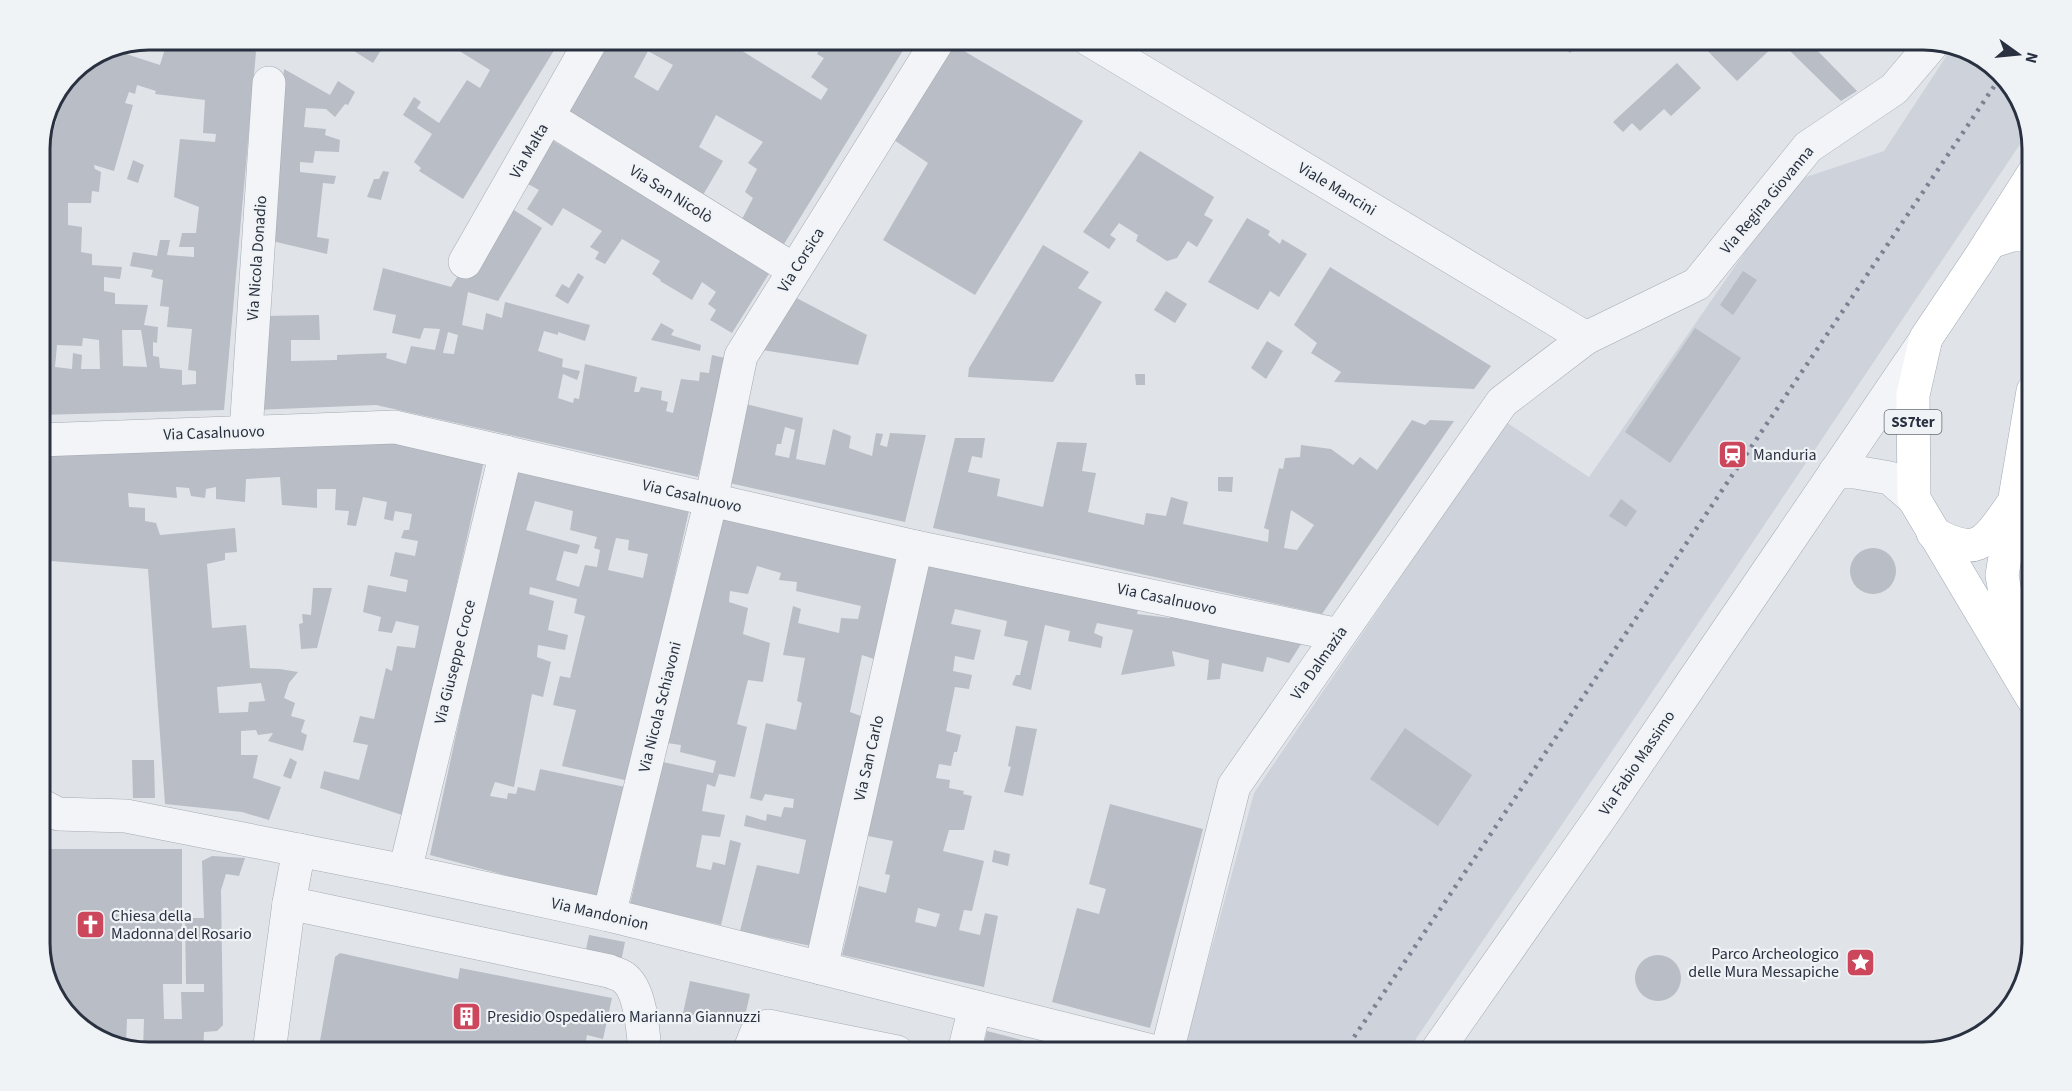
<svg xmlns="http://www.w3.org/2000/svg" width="2072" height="1091" font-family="'Source Sans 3',sans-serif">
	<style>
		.built { fill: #ced3db }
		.building { fill: #b8bdc6; fill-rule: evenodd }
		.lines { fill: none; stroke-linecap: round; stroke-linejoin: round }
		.minor-casing { stroke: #a5abb3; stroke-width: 34 }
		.major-casing { stroke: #a0a8b4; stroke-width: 34 }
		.minor { stroke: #f3f4f7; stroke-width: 33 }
		.major { stroke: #fff; stroke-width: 33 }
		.rail { stroke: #7a8392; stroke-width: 4.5; stroke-dasharray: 3 6; stroke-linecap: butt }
		.labels { text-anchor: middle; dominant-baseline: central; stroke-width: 4.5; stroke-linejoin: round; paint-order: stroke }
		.shield { fill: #f0f3f6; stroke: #656b77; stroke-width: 1.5 }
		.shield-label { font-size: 15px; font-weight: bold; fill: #293140 }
		.street-label { font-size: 16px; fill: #293140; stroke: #f0f3f6 }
		.poi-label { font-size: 16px; fill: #293140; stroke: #f0f3f6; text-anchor: start }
		.rim { fill: none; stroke: #293140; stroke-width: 3 }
	</style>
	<rect width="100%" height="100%" fill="#e0e4e9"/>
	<path class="built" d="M1953 46 1972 50 2015 88 2029 131 1638 713 1407 1052H1183L1254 793 1506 422 1589 477 1794 181 1884 151Z"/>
	<g class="building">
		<path d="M168 39H234L256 52 224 410 39 415V283L48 150 69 75 71 71 107 47 126 43 123 53 160 65ZM137 85 156 91 155 94 205 100 203 133 216 134 215 142 180 139 174 197 199 207 196 233H182L179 247H194V257L167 255 170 240H160L157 256 133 252 130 266 153 270 151 277 163 280 160 306 169 307 167 327 192 329 188 370 196 371V384L182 385V370L160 368 159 357 153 356V342L157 343 158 327 144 325 148 305 115 304V293L104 291V277L120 279 122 267 92 265V254L81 252 82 227 68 225V203H91L92 191 99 192 101 172 95 169 94 165 114 171 133 105 125 103 129 92 135 94ZM122 330H141L147 367 123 366ZM83 338 99 340 100 369H81L82 355 73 353 72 369 55 367 57 345 82 346Z"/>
		<path d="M335 39H388L373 63Z"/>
		<path d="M447 39H561L463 199 419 171 421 168 414 162 432 134 403 115 414 97 421 102 417 108 439 123 467 80 480 88 490 70 445 42Z"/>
		<path d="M598 39H723L821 100 828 89 811 77 824 58 817 54 822 45 812 39H910L784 244 742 219 753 198 745 192 757 169 748 163 763 142 716 115 699 147 723 161 703 195 556 108ZM648 51 673 65 658 91 634 77Z"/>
		<path d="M1556 39H1584L1570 53Z"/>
		<path d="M1702 39H1778L1780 40 1737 81 1699 42Z"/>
		<path d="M1799 39H1806L1857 91 1841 101 1788 49Z"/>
		<path d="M947 41 1083 121 975 295 883 240 928 163 894 140Z"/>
		<path d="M1677 63 1701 88 1671 116 1664 109 1640 131 1632 123 1623 132 1613 122Z"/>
		<path d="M284 69 330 95 338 81 355 92 348 105 345 104 335 117 326 109 306 108 304 127 326 129 325 135 340 140 339 152 315 151 313 163 300 162V172L336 176 334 184 323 183 317 237 329 239 327 254 268 240Z"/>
		<path d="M542 134 770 272 732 333 710 320 716 310 708 304 716 292 702 282 692 300 660 281 661 280 652 274 660 261 622 239 605 264 595 259 599 252 590 247 602 231 563 208 552 226 527 209 539 190 517 178Z"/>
		<path d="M1140 151 1214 197 1204 215 1213 220 1197 247 1188 241 1177 258 1167 261 1136 241 1138 235 1119 223 1110 235 1116 239 1109 249 1083 232Z"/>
		<path d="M133 160 144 165 138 183 127 179Z"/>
		<path d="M383 171 389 172 381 200 367 197 374 179H379Z"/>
		<path d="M503 203 542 228 498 301 468 292 462 325 483 330 486 313 502 318 505 302 590 325 585 341 558 332V335L544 331 538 351 563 359 562 367 580 371 577 380 563 374 558 398 573 403 574 398 579 399 585 364 637 377 634 392H639L641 387 662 391 661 400 668 402 666 411 673 413 681 379 699 381 700 372 709 373 712 355 725 358 698 477 376 405 254 410 264 316 319 315 320 340H291V361L337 360V355L387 353 386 358 406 364 411 346 435 350 440 329 424 328 420 339 392 333 396 315 373 310 383 268 451 287ZM448 332 458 335 454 354 443 353Z"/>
		<path d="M1247 218 1270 231 1268 235 1280 244 1282 239 1307 254 1279 297 1270 291 1258 310 1208 282Z"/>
		<path d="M1043 245 1089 272 1078 288 1102 302 1053 382 968 377 969 368Z"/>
		<path d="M1330 267 1491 366 1474 389 1334 382 1341 372 1311 353 1317 343 1294 325Z"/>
		<path d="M1743 271 1757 280 1733 315 1720 305Z"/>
		<path d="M578 273 584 277 568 304 555 296 562 284 569 288Z"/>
		<path d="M1166 291 1187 304 1175 323 1154 310Z"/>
		<path d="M789 294 867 335 858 365 755 349Z"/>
		<path d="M661 323 674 330 671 335 701 345 700 351 651 340Z"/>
		<path d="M1695 328 1741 358 1670 463 1625 432Z"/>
		<path d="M1267 341 1283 351 1266 379 1251 368Z"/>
		<path d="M1135 374H1145V385H1136Z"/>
		<path d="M742 403 803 418 796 459 825 465 833 429 851 436 849 448 872 456 876 433 883 434 880 445 887 447 890 433 926 435 905 522 725 482ZM785 427 795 430 789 458 775 455 777 444H781Z"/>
		<path d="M1412 420 1425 425 1430 420 1454 421 1322 614 933 528 955 438H985L982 458 972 456 968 472 1000 479 997 496 1043 507 1057 442 1087 443 1082 471 1096 473 1088 512 1144 525 1146 513 1166 516 1171 497 1188 502 1183 524 1268 542 1269 530 1264 528 1279 468 1283 469 1285 458 1300 457 1301 445 1331 449 1353 465 1360 457 1377 470ZM1291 510 1314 525 1297 550 1284 548Z"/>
		<path d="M365 434 484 461 405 816 320 788 324 771 359 780 368 745 353 742 360 716 374 719 386 668 392 671 397 646 415 648 419 626 396 621 392 633 378 631 381 617 363 612 368 585 406 592 408 580 390 576 395 552 415 556 418 541 401 538 404 530H409L412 514 395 511 393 521 384 519 387 502 363 497 356 526 347 525 349 511 335 510 336 489H317V508L282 505 280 477 246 479 245 502 216 499V487L206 489 205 498 191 496 189 488 176 487 177 498 128 493 129 507 145 508V521L156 523 160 535 235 528 237 552 225 553V560L207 564 212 628 246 625 250 668 280 669 298 672 289 683 284 698 295 703 291 716 305 720 301 732 307 735 303 751 268 741 273 733 258 735 256 730 241 731V755H258L253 778 281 787 269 820 242 812 165 804 148 569 39 560V506H46L44 487 39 486V446ZM261 683 265 701 249 702 248 712 219 713 217 687Z"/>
		<path d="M514 467 690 506 629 781 562 766 576 710 553 705 560 676 570 678 585 616 574 613 577 599 530 587 529 594 554 601 548 630 568 635 565 650 538 645 537 657 551 662 543 697 532 694 514 787 495 782 490 796 507 799 508 793 516 794 518 787 535 791 540 769 630 788 604 902 430 855ZM535 501 573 511 570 530 597 537 594 548 600 550 597 567 585 565 579 587 556 580 564 551 577 554 580 545 526 530ZM616 538 629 540 628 550 648 554 643 578 608 570Z"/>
		<path d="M1218 477H1233L1232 492 1218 491Z"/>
		<path d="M1621 499 1637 511 1626 527 1609 516Z"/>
		<path d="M717 511 897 553 874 659 862 655 850 712 861 716 811 946 740 931 757 865 799 874 806 840 744 826 746 815 766 821 767 814 781 817 784 807 793 808 794 799 765 794 762 801 750 798 766 723 796 730 802 703 797 701 805 658 783 655 793 606 801 609 798 623 839 633 841 618 858 619 861 606 796 591 797 582 779 580 781 573 757 566 748 594 730 591 729 602 748 608 743 634 770 643 763 682 748 680 737 724 747 727 735 777 719 774 715 787 707 784 702 811 725 815 720 837 702 835 696 867 711 870 713 862 725 865 730 840 741 843 721 925 630 904 663 762 713 773 716 761 680 752 681 745 667 743Z"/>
		<circle cx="1873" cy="571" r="23"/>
		<path d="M928 557 1139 605 1137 614 1170 618 1169 612 1303 641 1289 663 1267 657 1263 672 1222 663 1220 679 1207 680 1209 660 1172 651 1175 666 1121 675 1133 630 1097 623 1094 633 1103 637 1101 648 1068 641 1070 631 1045 625 1031 690 1012 685 1016 675H1020L1028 641 1004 636 1007 621 955 609 951 624 981 630 974 660 955 656 953 671 972 675 969 689 955 687 946 731 961 735 957 752H954L951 766 939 764 936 778 950 780 949 788 964 791 963 794 972 796 964 830H949L943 851 984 861 972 911 964 910 959 930 980 935 985 913 998 916 984 987 842 955 859 886 886 893 890 875 885 874 893 841 868 836ZM918 908 940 914 936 927 915 922Z"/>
		<path d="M2033 586V609L2023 592Z"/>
		<path d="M313 588H332L317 648 301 649 299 624 303 623 302 614 311 615Z"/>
		<path d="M1016 726 1037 729 1023 796 1004 792 1011 767 1008 766Z"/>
		<path d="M1405 728 1472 775 1438 826 1370 779Z"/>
		<path d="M290 758 297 762 291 779 283 776Z"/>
		<path d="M132 760H154L155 798H133Z"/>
		<path d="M1110 804 1203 829 1150 1028 1052 1002 1077 908 1099 914 1106 889 1089 884Z"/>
		<path d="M41 849H182V984H163L164 1019H182L181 992H204V984H186L185 918H204L202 861 212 856 245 858 239 876 226 874 221 890 223 1025 217 1031 204 1032 203 1052 143 1051 144 1019H127L126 1047 100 1041 58 1004 39 950Z"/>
		<path d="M994 850 1010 854 1008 866 992 862Z"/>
		<path d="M589 935 625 942 621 962 585 954Z"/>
		<path d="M340 953 458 979 460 968 612 998 603 1039 587 1035 585 1046 559 1041 557 1052H318L335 957Z"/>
		<circle cx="1658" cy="978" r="23"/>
		<path d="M690 981 750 994 743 1025 683 1013Z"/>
		<path d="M987 1031 1064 1051 1063 1052H982Z"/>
	</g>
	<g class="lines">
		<defs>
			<g id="minor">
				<path d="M1088 39 1586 338"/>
				<path d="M548 117 794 270"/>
				<path d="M465 262 592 39"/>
				<path d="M246 432 269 83"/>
				<path d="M39 440 395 427 916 547 1339 635"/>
				<path d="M1835 472H1855L1890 478 1914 499"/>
				<path d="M39 804 58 814 126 816 405 871 609 915 1156 1052"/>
				<path d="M405 871 506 452"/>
				<path d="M289 903 609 971C613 973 619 974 623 977 641 989 643 1031 645 1052"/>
				<path d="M609 915 711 500 741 356 939 39"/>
				<path d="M821 968 916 547"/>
				<path d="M269 1052 289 903 299 850"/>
				<path d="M749 1052 756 1034 768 1026 897 1052"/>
				<path d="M964 1052 975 1007"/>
				<path d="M1167 1052 1234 786 1502 402 1586 338 1697 284 1808 147 1894 89 1934 42"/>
				<path d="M1436 1052 1602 815 1926 339"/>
			</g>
			<g id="major">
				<path d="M2033 174 1979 259 1926 338 1913 395 1914 499 2033 699"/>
				<path d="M1990 242 2012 235H2033"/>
				<path d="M1933 533C1978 558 1985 543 2012 505"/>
				<path d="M2016 657 2002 575 2033 391"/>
			</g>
		</defs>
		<use href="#minor" class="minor-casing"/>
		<use href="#major" class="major-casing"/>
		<use href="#minor" class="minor"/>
		<use href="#major" class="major"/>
		<path class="rail" d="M1344 1052 2001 76"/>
	</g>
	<defs>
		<symbol id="station-square" viewBox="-11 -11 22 22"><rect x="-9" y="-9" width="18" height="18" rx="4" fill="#cc475b" stroke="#f0f3f6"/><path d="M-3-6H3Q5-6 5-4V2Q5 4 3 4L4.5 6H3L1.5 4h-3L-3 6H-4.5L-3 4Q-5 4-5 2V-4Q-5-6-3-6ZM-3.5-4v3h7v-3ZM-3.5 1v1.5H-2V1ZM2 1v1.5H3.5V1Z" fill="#fff"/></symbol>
		<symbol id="church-square" viewBox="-11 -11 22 22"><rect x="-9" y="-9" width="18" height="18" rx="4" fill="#cc475b" stroke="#f0f3f6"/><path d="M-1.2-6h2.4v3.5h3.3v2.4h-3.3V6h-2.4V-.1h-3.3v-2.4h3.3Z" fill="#fff"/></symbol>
		<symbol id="sight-square" viewBox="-11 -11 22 22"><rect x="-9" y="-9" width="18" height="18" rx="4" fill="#cc475b" stroke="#f0f3f6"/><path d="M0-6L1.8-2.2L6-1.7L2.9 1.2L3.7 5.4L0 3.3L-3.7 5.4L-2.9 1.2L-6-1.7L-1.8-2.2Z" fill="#fff"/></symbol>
		<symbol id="building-square" viewBox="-11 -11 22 22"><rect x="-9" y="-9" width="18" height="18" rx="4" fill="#cc475b" stroke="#f0f3f6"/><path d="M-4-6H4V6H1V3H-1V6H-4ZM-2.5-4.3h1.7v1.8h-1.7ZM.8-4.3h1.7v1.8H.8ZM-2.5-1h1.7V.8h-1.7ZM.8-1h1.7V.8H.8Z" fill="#fff"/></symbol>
	</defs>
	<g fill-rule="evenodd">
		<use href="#station-square" x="1716" y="438" width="33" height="33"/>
		<use href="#church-square" x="74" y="908" width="33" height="33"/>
		<use href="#sight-square" x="1844" y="946" width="33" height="33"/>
		<use href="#building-square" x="450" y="1000" width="33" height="33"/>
	</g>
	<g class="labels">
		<rect class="shield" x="1884.5" y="410" width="57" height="24" rx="4.5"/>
		<g class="shield-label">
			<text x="1913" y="422">SS7ter</text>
		</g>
		<g class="street-label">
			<text transform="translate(529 151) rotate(-60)">Via Malta</text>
			<text transform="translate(1337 189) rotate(31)">Viale Mancini</text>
			<text transform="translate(671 194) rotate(32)">Via San Nicolò</text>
			<text transform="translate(1767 200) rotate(-50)">Via Regina Giovanna</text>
			<text transform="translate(257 258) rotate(-86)">Via Nicola Donadio</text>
			<text transform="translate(801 260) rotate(-58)">Via Corsica</text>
			<text transform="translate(214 433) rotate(-2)">Via Casalnuovo</text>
			<text transform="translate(692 496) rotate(13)">Via Casalnuovo</text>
			<text transform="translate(1167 599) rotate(12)">Via Casalnuovo</text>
			<text transform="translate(455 662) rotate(-76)">Via Giuseppe Croce</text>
			<text transform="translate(1319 663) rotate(-55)">Via Dalmazia</text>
			<text transform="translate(660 707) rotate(-76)">Via Nicola Schiavoni</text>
			<text transform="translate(869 758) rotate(-77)">Via San Carlo</text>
			<text transform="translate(1637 763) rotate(-56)">Via Fabio Massimo</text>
			<text transform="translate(600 914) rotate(13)">Via Mandonion</text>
		</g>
		<g class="poi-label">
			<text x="1753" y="455">Manduria</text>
			<text x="111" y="916">Chiesa della<tspan x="111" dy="18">Madonna del Rosario</tspan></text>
			<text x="1839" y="954" text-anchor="end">Parco Archeologico<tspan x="1839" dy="18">delle Mura Messapiche</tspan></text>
			<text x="487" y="1017">Presidio Ospedaliero Marianna Giannuzzi</text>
		</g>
	</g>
	<path d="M0 0H2072V1091H0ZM149 50H1923A99 99 0 0 1 2022 149V943A99 99 0 0 1 1923 1042H149A99 99 0 0 1 50 943V149A99 99 0 0 1 149 50Z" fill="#f0f3f6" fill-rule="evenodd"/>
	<path class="rim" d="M149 50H1923A99 99 0 0 1 2022 149V943A99 99 0 0 1 1923 1042H149A99 99 0 0 1 50 943V149A99 99 0 0 1 149 50Z"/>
	<g transform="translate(2018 54) rotate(105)" stroke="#f0f3f6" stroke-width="4.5" paint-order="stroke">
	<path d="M0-4.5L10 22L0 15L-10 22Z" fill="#293140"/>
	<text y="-9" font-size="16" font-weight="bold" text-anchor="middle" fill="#293140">N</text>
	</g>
</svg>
